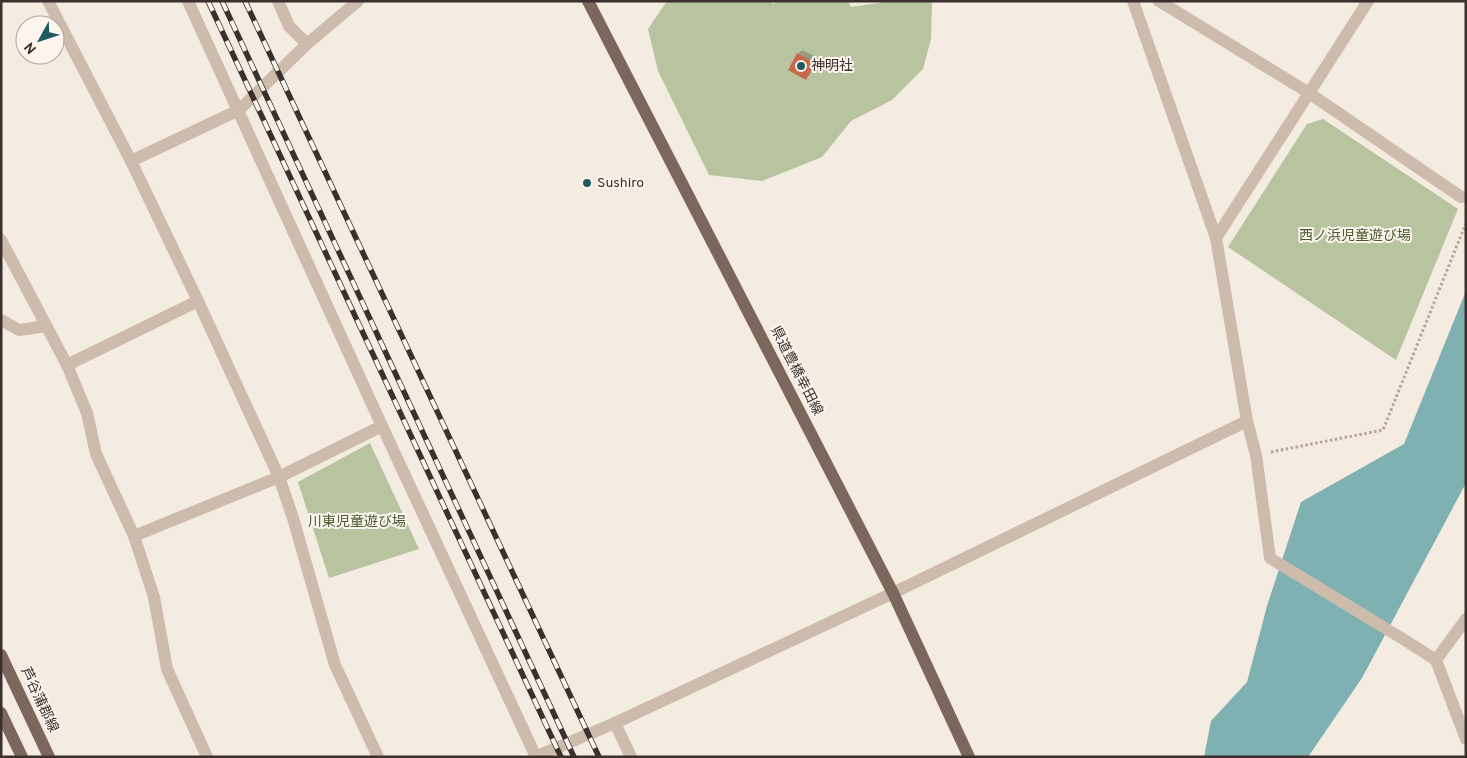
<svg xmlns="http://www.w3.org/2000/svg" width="1467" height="758" font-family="Overpass,'Noto Sans JP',sans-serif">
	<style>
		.green { fill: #b8c4a0 }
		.water { fill: #7fb0b2 }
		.shadow { fill: #0003 }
		.building { fill: #c8694b }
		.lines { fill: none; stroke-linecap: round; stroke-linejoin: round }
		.path { stroke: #b9a596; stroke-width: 3; stroke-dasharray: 2.5 2.5; stroke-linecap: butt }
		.minor { stroke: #cdbbac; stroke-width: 12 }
		.major { stroke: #7d675c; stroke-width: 12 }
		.rail-casing { stroke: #3b302b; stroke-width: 5.5 }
		.rail { stroke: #fbf5ee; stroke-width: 4; stroke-dasharray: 11; stroke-linecap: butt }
		.poi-dot { fill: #1f5a5e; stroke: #fbf5ee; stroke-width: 2 }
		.labels { text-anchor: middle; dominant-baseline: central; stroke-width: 4; stroke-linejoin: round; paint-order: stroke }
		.poi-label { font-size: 14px; fill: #3b302b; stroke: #fbf5ee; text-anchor: start }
		.park-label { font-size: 14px; fill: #4a5a2e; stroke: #fbf5ee }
		.street-label { font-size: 14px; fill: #3b302b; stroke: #fbf5ee }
	</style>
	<rect width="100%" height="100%" fill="#f4ebe1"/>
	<g class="green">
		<path d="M667 1H769L774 4 775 1H848L851 7 892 1H931L932 3 931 39 923 69 892 100 851 121 822 157 762 181 709 175 658 71 648 29Z"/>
		<path d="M1323 119 1458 209 1396 360 1228 247 1307 124Z"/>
		<path d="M370 443 419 549 329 578 298 482Z"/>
	</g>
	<path class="water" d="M1466 291V483L1362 678 1308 757H1204L1211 721 1247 682 1267 606 1301 502 1404 444Z"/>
	<path class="shadow" d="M802 50 818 58 810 74 806 78 798 54Z"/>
	<path class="building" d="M797 53 815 63 806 80 788 70Z"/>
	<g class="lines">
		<path class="path" d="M1271 452 1383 430 1466 223"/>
		<g class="minor">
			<path d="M48 1 131 161 198 301 279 477 293 518 335 665 378 757"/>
			<path d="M188 1 382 426 536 757"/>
			<path d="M278 1 289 26 307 44"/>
			<path d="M1133 1 1216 238 1247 421 1256 455 1270 558 1403 639 1436 660 1466 739"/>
			<path d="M1159 1 1309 93 1461 197"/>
			<path d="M131 161 239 110 307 44 358 1"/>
			<path d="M1216 238 1368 1"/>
			<path d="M1 240 67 365 87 413 96 454 134 536 154 597 167 669 207 757"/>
			<path d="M1 320 19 330 46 326"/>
			<path d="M67 365 198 301"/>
			<path d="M134 536 279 477 382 426"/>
			<path d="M1436 660 1466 619"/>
			<path d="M615 723 631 757"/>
			<path d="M535 757 615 723 893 593 1247 421"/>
		</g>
		<g class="major">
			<path d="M588 1 893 593 969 757"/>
			<path d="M1 655 49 757"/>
			<path d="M1 713 22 757"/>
		</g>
		<defs>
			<g id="rail">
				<path d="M208 1 561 757"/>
				<path d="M222 1 574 757"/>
				<path d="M245 1 599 757"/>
			</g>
		</defs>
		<use href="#rail" class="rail-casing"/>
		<use href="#rail" class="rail"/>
	</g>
	<g class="poi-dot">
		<circle cx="801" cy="66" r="5"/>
		<circle cx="587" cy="183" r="5"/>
	</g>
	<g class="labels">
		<g class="poi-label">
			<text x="811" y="66">神明社</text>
			<text x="597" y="183">Sushiro</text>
		</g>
		<g class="park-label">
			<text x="1355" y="236">西ノ浜児童遊び場</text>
			<text x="357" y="522">川東児童遊び場</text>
		</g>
		<g class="street-label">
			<text transform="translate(796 371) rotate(63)">県道豊橋幸田線</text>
			<text transform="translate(39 700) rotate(65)">芦谷蒲郡線</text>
		</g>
	</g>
	<rect width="1467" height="758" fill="none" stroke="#3b302b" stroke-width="5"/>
	<g transform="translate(40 40) rotate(230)"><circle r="24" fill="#fbf5ee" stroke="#aea6a0"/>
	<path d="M0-4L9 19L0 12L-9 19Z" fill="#1f5a5e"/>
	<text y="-8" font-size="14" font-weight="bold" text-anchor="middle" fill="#3b302b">N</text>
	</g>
</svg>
